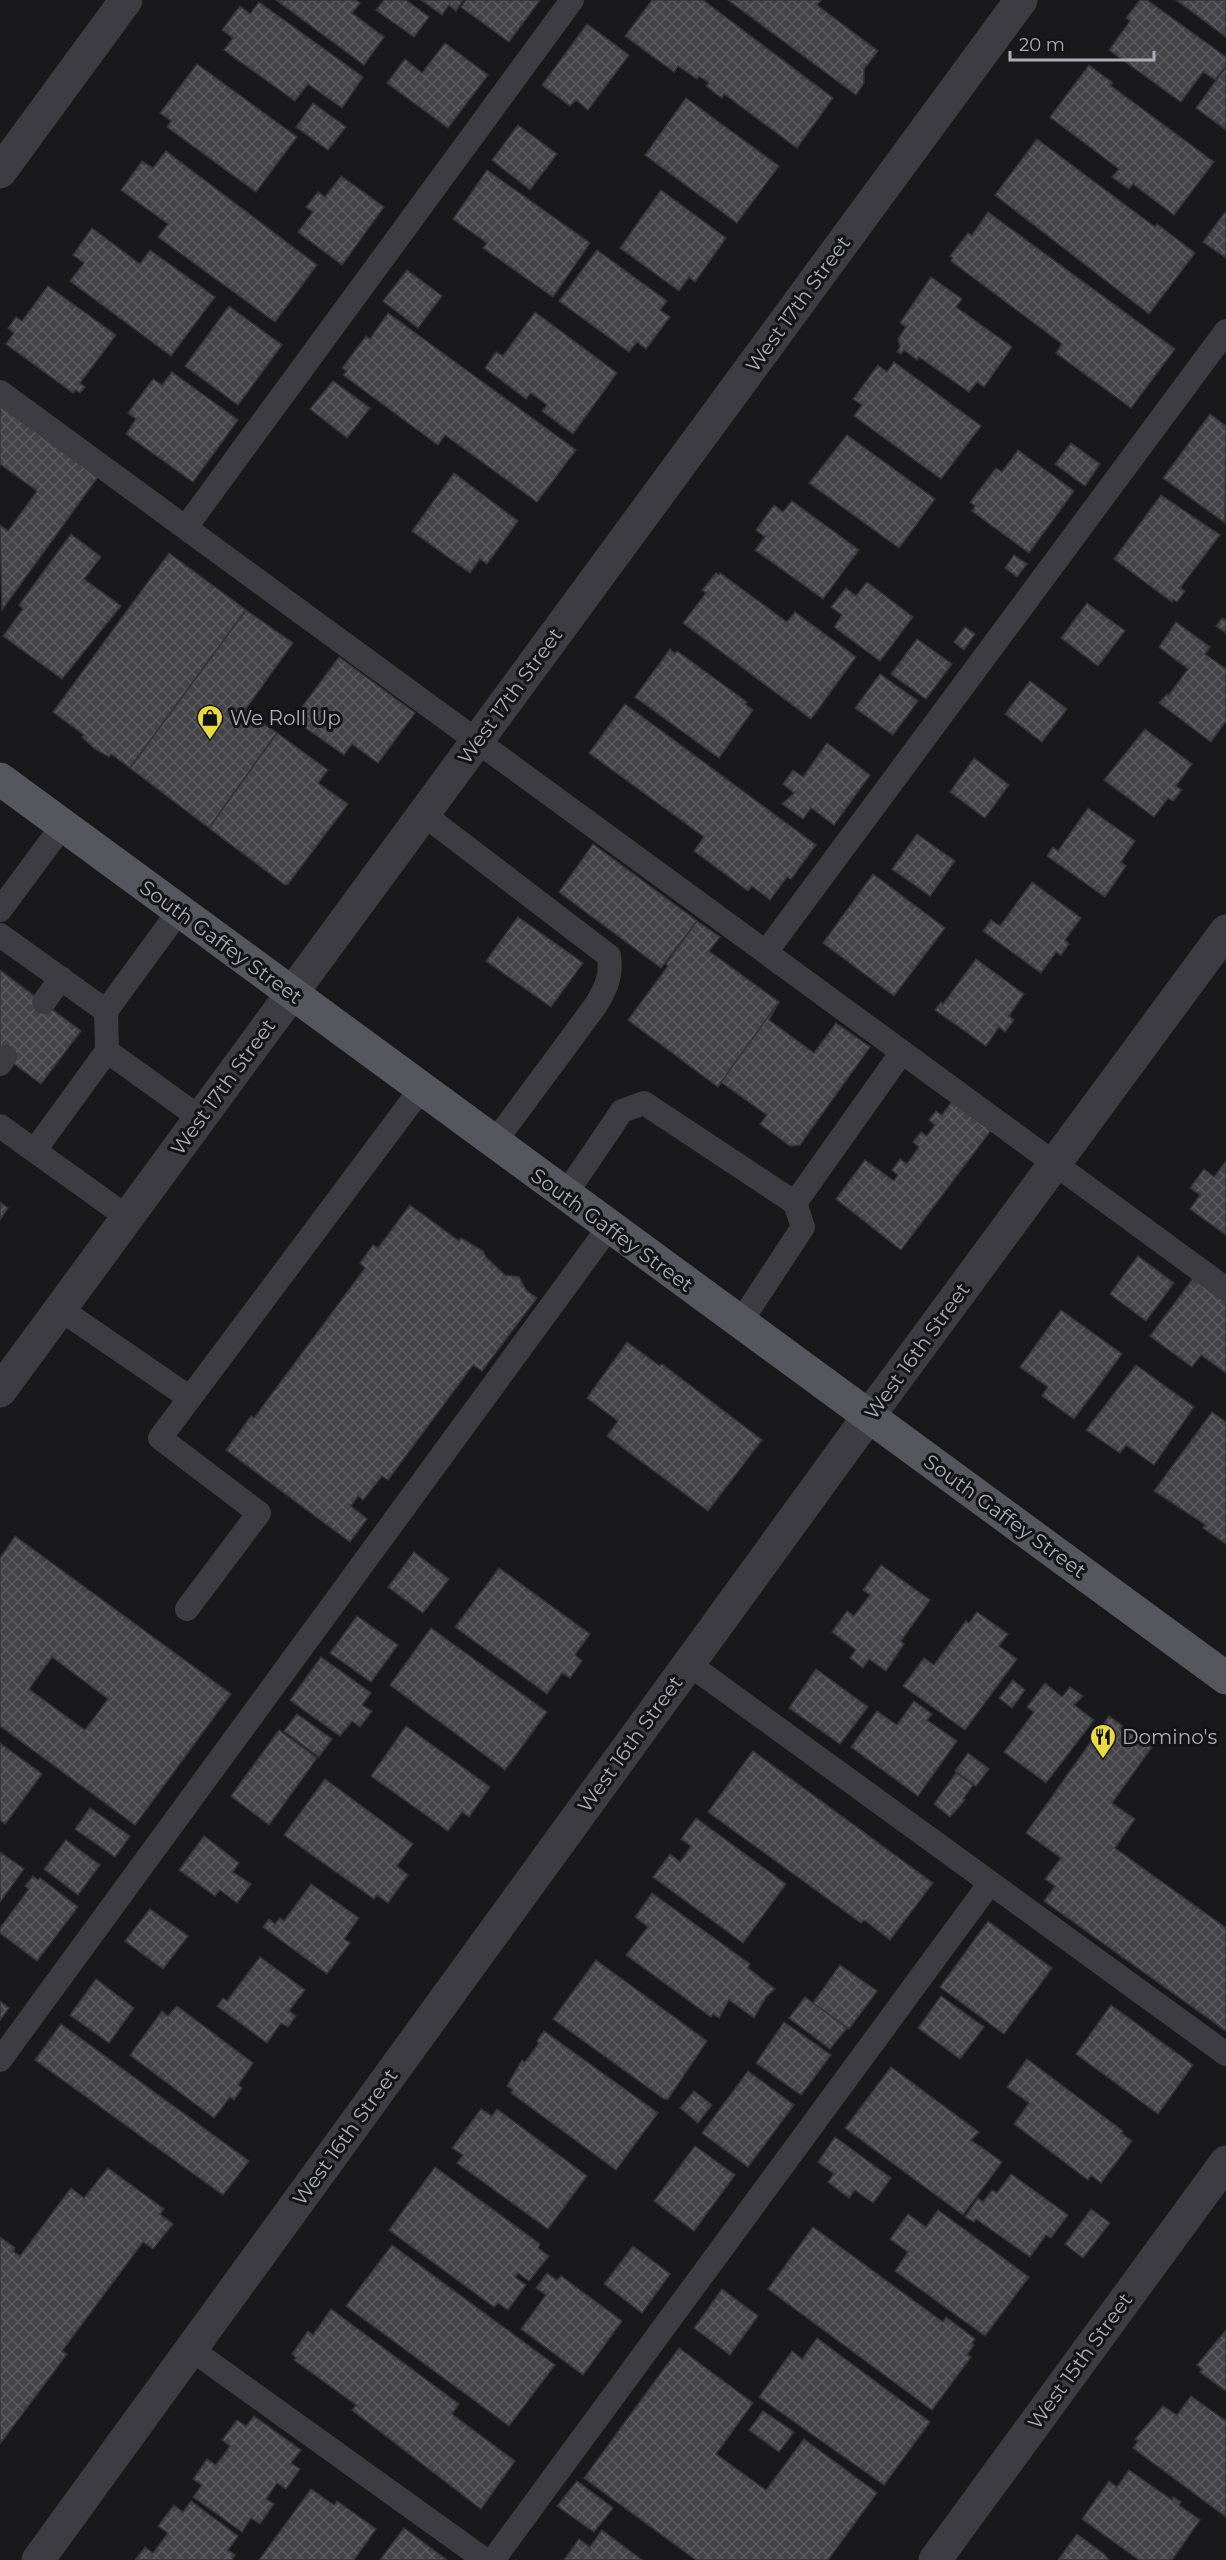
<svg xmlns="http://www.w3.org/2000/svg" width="1226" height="2560" font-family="Montserrat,sans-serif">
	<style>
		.building { fill: url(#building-cross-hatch); stroke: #343337; stroke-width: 1.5; fill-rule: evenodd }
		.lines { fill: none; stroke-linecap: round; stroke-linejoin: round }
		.lane { stroke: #3c3c42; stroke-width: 24 }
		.street { stroke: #3c3c42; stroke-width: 33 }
		.primary { stroke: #56565f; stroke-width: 33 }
		.labels { text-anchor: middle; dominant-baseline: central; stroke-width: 6; stroke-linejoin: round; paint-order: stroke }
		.street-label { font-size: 20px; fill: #acadba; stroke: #141416 }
		.poi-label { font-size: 20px; fill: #acadba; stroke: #141416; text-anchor: start }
	</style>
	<defs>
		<pattern id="building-cross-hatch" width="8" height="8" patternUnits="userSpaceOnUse" patternTransform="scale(1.5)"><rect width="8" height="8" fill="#444348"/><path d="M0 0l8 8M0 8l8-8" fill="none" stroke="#5c5b60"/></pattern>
	</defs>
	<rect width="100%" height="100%" fill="#19191b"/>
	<g class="building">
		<path d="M276 0H356L360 3 352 13 384 37 364 65Z"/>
		<path d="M384 0H406L429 17 414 37 376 10Z"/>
		<path d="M421 0H463L456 11 449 5 442 15Z"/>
		<path d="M466 0H540L509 42 461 7Z"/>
		<path d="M652 0H703L833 98 797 148 724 94 722 98 706 86 709 83 699 76 697 79 678 66 674 72 625 36Z"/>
		<path d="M728 0H821L817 5 878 51 864 69V83L856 95Z"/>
		<path d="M1140 0H1147L1226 57V66L1215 80 1203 72 1181 102 1109 50 1130 21 1126 18Z"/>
		<path d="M1176 0H1226V37Z"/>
		<path d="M259 2 363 77 342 108 308 84 295 101 224 50 233 38 222 30 240 6 250 14Z"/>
		<path d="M587 24 629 55 588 110 576 100 570 106 542 85Z"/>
		<path d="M445 43 488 75 448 128 387 83 405 59 422 73Z"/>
		<path d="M197 64 297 137 256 192 167 127 171 121 160 113Z"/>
		<path d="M1089 65 1113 83 1110 85 1214 162 1174 215 1133 184 1129 189 1112 177 1119 169 1050 117Z"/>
		<path d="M1226 67V130L1196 108Z"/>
		<path d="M686 98 779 166 737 223 645 155Z"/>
		<path d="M313 103 346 127 328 150 296 127Z"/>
		<path d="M518 125 557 154 530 190 492 160Z"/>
		<path d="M1037 139 1155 227 1157 224 1195 253 1149 314 995 195Z"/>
		<path d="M166 151 317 265 275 322 158 237 168 224 121 190 142 161 153 168Z"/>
		<path d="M487 170 590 243 553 297 483 248 487 243 453 219Z"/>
		<path d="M341 176 384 207 342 265 298 232 313 212 306 207 318 192 325 197Z"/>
		<path d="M661 190 726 238 695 282 689 277 679 291 620 248Z"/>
		<path d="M1226 211V258L1203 242Z"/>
		<path d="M988 212 1175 349 1131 408 1056 353 1062 344 951 261 953 258 950 256 968 233 972 235Z"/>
		<path d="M92 228 140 264 150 250 215 297 171 356 70 281 84 263 73 255Z"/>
		<path d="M597 250 667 301 660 310 670 317 646 349 637 342 629 352 559 301Z"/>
		<path d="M407 270 442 296 418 328 383 301Z"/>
		<path d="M931 277 962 299 956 307 1012 347 984 387 977 382 969 392 919 357 917 360 904 350 901 354 897 352 900 347 898 339 906 327 900 323Z"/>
		<path d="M48 286 116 335 80 383 85 387 80 393 76 390 73 393 6 344 14 333 8 328 16 317 22 321Z"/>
		<path d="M229 306 282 345 238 405 185 366Z"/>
		<path d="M535 312 617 373 573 434 542 411 547 405 531 393 526 399 485 368 496 352 503 356Z"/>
		<path d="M388 313 576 450 537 502 445 435 438 445 343 375 347 371 342 368 366 336 370 339Z"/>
		<path d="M894 362 981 426 941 479 854 416 862 405 853 399 878 365 887 372Z"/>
		<path d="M172 372 238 420 193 482 126 434 136 419 128 413 153 379 162 385Z"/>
		<path d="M333 381 370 408 347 438 310 409Z"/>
		<path d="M0 402 100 474 2 610 0 525 8 531 37 491 0 464Z"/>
		<path d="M1210 414 1226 426 1225 523 1163 478Z"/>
		<path d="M847 435 935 499 899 548 809 483Z"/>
		<path d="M1071 443 1100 464 1085 486 1055 464Z"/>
		<path d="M1018 450 1074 491 1029 553 972 511 975 506 970 502 996 468 1002 472Z"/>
		<path d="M454 473 518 521 487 564 480 559 470 573 412 531Z"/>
		<path d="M1161 495 1220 535 1180 588 1185 591 1177 602 1173 599 1172 602 1114 559Z"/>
		<path d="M792 501 859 550 823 599 755 550 765 537 756 530 774 505 783 512Z"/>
		<path d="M71 534 101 557 84 579 121 606 62 679 3 636 23 609 19 605Z"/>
		<path d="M169 553 246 610 130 768 111 754 109 757 95 749 82 737 84 735 53 712Z"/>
		<path d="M1014 555 1027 564 1017 577 1005 568Z"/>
		<path d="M716 573 719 575 720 573 787 622 795 612 856 657 811 719 683 623 706 593 702 590Z"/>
		<path d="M867 582 913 617 880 661 834 627 842 615 831 607 846 588 856 596Z"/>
		<path d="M1087 603 1125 631 1098 666 1061 638Z"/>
		<path d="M246 610 293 643 245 710 277 733 209 828 130 768Z"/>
		<path d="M1222 618 1226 620V633L1216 626Z"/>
		<path d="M1176 622 1210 647 1205 654 1226 669V721L1211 742 1159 703 1167 694 1168 696 1188 669 1159 647Z"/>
		<path d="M965 627 975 634 964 650 954 642Z"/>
		<path d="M917 639 952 664 926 699 891 674Z"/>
		<path d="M670 649 675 654 677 651 747 702 745 704 753 710 719 758 635 697Z"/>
		<path d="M339 657 415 713 378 763 352 744 344 755 293 719Z"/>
		<path d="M880 674 918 701 893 735 855 708Z"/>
		<path d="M1030 681 1067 709 1042 742 1005 714Z"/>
		<path d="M625 704 816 845 791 879 787 877 770 900 752 886 748 891 694 851 704 837 589 753Z"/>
		<path d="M1145 729 1192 764 1176 786 1182 790 1173 801 1168 798 1154 817 1104 780Z"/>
		<path d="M277 733 328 770 318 783 348 804 288 884 285 885 209 828Z"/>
		<path d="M827 743 870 775 834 825 811 808 803 819 782 804 794 793 783 784 793 770 803 777Z"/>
		<path d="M974 758 1009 785 985 818 950 792Z"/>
		<path d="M1088 808 1135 841 1121 862 1126 866 1105 897 1047 856 1053 847 1058 851Z"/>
		<path d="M917 834 955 861 930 896 892 869Z"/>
		<path d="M593 844 697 921 661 968 559 892Z"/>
		<path d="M873 874 945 928 894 996 823 943Z"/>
		<path d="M1032 882 1081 918 1065 940 1069 944 1061 955 1056 952 1041 973 983 931 991 920 1000 926Z"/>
		<path d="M518 917 583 963 551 1007 486 961Z"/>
		<path d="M697 921 720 937 709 951 779 1002 718 1087 628 1020 668 966 666 964Z"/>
		<path d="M976 959 1024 994 1009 1016 1014 1020 1005 1032 999 1027 986 1046 935 1010 941 1002 943 1004Z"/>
		<path d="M0 970 81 1031 41 1084 0 1053Z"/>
		<path d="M779 1002 769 1020 814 1053 836 1023 870 1047 800 1145 790 1146 760 1124 767 1115 721 1082Z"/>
		<path d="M953 1100 992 1129 901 1250 836 1199 865 1160 894 1181 898 1175 892 1170 900 1159 907 1164 919 1147 913 1142 921 1132 927 1136 935 1125 929 1120 936 1111 942 1115Z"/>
		<path d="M1226 1161V1235L1190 1209 1200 1195 1190 1188 1204 1169 1214 1177Z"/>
		<path d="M0 1202 8 1208 0 1220Z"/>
		<path d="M410 1205 459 1241 461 1238 483 1251 486 1257 505 1275 519 1277 526 1290 537 1298 482 1371 473 1365 388 1480 382 1476 363 1500 358 1496 351 1506 367 1519 350 1542 226 1450 251 1416 254 1418 365 1268 360 1263 373 1245 378 1248Z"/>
		<path d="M1138 1256 1174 1283 1146 1321 1110 1294Z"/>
		<path d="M1194 1277 1226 1300V1373L1201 1355 1192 1367 1150 1336Z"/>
		<path d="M1061 1310 1122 1354 1074 1419 1042 1396 1048 1387 1020 1367Z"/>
		<path d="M627 1342 660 1366 662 1364 762 1440 708 1511 607 1436 618 1421 587 1398Z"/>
		<path d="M1136 1365 1194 1407 1154 1465 1126 1445 1120 1453 1086 1430Z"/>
		<path d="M1212 1412 1226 1422V1544L1203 1528 1206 1525 1154 1491Z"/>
		<path d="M15 1536 231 1694 135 1825 0 1726V1558ZM52 1657 108 1699 85 1730 29 1689Z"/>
		<path d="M414 1552 449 1579 423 1613 388 1587Z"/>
		<path d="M881 1565 930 1600 901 1641 904 1644 886 1671 869 1659 863 1668 850 1658 856 1650 832 1632 847 1611 854 1616 870 1595 863 1590Z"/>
		<path d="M499 1568 590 1634 575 1655 582 1661 570 1678 562 1673 547 1694 455 1627Z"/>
		<path d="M977 1612 1008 1634 999 1646 1017 1659 965 1730 903 1686 924 1658 934 1665 966 1621 969 1623Z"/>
		<path d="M357 1616 398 1645 371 1682 330 1653Z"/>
		<path d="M431 1628 547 1712 505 1770 390 1685Z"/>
		<path d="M321 1657 371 1693 362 1705 372 1711 360 1727 352 1721 340 1736 290 1700Z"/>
		<path d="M816 1669 868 1707 840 1744 789 1708Z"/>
		<path d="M1013 1680 1025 1690 1012 1708 999 1698Z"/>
		<path d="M1045 1683 1062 1697 1070 1687 1083 1696 1074 1705 1094 1720 1046 1783 1004 1752 1034 1712 1027 1707Z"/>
		<path d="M914 1701 932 1714 927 1720 957 1741 918 1796 851 1747 877 1711 897 1725Z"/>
		<path d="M297 1714 332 1739 319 1757 284 1731Z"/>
		<path d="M1109 1716 1152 1747 1112 1803 1135 1819 1115 1848 1226 1928V2031L1044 1901 1055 1886 1045 1879 1061 1858 1026 1833Z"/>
		<path d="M406 1726 490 1787 469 1817 462 1812 448 1831 371 1776Z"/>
		<path d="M279 1730 317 1758 269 1825 231 1796Z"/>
		<path d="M0 1743 42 1774 5 1824 0 1820Z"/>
		<path d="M753 1751 933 1883 890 1940 864 1920 861 1923 708 1812Z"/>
		<path d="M968 1753 989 1769 976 1786 955 1771Z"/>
		<path d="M956 1773 973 1785 963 1799 965 1800 950 1817 934 1804Z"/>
		<path d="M325 1779 413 1844 397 1866 408 1875 388 1903 377 1895 374 1899 284 1835Z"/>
		<path d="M90 1808 130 1836 115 1857 75 1829Z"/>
		<path d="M696 1818 786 1884 743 1943 653 1877 670 1854 680 1862 691 1846 681 1839Z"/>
		<path d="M204 1836 239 1863 233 1872 251 1884 237 1903 220 1890 215 1896 179 1870Z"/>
		<path d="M66 1840 100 1865 78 1895 44 1869Z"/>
		<path d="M0 1852 24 1869 0 1902Z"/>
		<path d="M33 1876 38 1880 40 1878 78 1907 37 1961 0 1933V1928L29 1889 25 1886Z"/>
		<path d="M311 1884 359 1918 344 1939 350 1943 327 1974 263 1927 269 1919 275 1924 280 1918 284 1921Z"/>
		<path d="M652 1893 750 1964 748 1968 775 1989 766 1997 754 2018 729 2000 719 2018 713 2014 711 2017 626 1955 648 1927 635 1917Z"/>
		<path d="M150 1909 188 1936 163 1969 125 1941Z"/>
		<path d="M988 1921 1052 1968 1004 2034 940 1987Z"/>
		<path d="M260 1957 305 1990 289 2011 296 2016 288 2027 281 2023 267 2043 217 2006 223 1998 227 2001Z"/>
		<path d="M596 1960 707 2041 668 2099H664L553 2019Z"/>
		<path d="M840 1965 877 1991 849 2029 813 2003Z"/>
		<path d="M96 1979 134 2008 109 2043 70 2015Z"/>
		<path d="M941 1996 984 2027 960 2059 918 2028Z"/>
		<path d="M805 1997 847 2028 830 2049 789 2018Z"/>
		<path d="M0 2001 9 2008 0 2020Z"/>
		<path d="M1111 2005 1193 2065 1158 2114 1076 2054Z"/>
		<path d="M177 2006 253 2063 238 2085 242 2088 234 2100 230 2097 214 2118 130 2055 162 2011 168 2016Z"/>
		<path d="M784 2022 831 2055 801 2095 756 2063Z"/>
		<path d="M61 2024 249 2161 223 2195 35 2060Z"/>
		<path d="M544 2031 658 2113 616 2170 511 2093 513 2090 507 2086 522 2060 525 2062 539 2043 537 2041Z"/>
		<path d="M1027 2059 1123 2131 1121 2133 1132 2141 1101 2183 1091 2175 1088 2180 1014 2124 1029 2103 1007 2087Z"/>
		<path d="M891 2067 979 2132 971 2140 1002 2162 963 2215 845 2128Z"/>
		<path d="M748 2071 794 2105 748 2167 702 2133Z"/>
		<path d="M694 2091 712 2105 698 2123 680 2108Z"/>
		<path d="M481 2109 492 2116 497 2109 587 2176 548 2229 457 2163 463 2155 452 2148Z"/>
		<path d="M835 2137 891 2178 873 2203 855 2190 849 2198 828 2182 834 2174 818 2162Z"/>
		<path d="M695 2146 735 2175 694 2231 654 2201Z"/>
		<path d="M435 2167 540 2244 538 2248 549 2256 529 2281 518 2273 515 2277 526 2285 508 2310 498 2303 494 2307 389 2230Z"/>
		<path d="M108 2168 164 2209 160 2214 173 2224 153 2249 143 2242 62 2351 67 2354 0 2444V2237L15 2248 13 2251 20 2256 71 2188 84 2198Z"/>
		<path d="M1011 2174 1068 2215 1051 2238 1046 2235 1030 2257 976 2219 974 2222 965 2217 978 2198 983 2202 992 2190 997 2193Z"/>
		<path d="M1091 2209 1110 2223 1083 2258 1065 2244Z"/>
		<path d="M938 2210 1029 2277 985 2336 895 2271 908 2252 890 2239 908 2214 926 2227Z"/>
		<path d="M813 2227 943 2322 946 2317 975 2339 972 2343 974 2345 967 2355 971 2357 932 2410 768 2289Z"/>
		<path d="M392 2245 555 2365 509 2426 346 2306Z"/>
		<path d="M633 2246 670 2274 642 2313 604 2284Z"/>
		<path d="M547 2273 557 2280 561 2276 622 2321 583 2375 521 2329 546 2295 536 2288Z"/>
		<path d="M722 2289 758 2316 730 2355 694 2328Z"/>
		<path d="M331 2309 459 2404 452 2414 515 2461 481 2509 352 2410 356 2405 294 2360 296 2358 292 2354 308 2331 313 2335Z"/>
		<path d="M1226 2330V2391L1200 2372 1202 2369 1197 2365Z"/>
		<path d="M817 2338 930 2422 884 2485 759 2397 792 2351 802 2359Z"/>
		<path d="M679 2348 753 2403 716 2454 766 2490 804 2439 877 2493 828 2560H696L584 2478Z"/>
		<path d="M1191 2396 1226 2421V2517L1133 2448 1138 2441 1135 2439 1163 2406 1177 2415Z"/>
		<path d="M763 2411 794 2432 779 2452 749 2430Z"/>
		<path d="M254 2416 301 2450 291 2463 300 2469 286 2489 277 2483 266 2499 274 2504 260 2524 251 2518 242 2532 193 2497 202 2485 193 2479 207 2459 216 2465 230 2446 222 2440 237 2420 246 2426Z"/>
		<path d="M1129 2470 1172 2500 1173 2497 1181 2502 1179 2505 1200 2520 1172 2560H1139L1082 2519 1109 2481 1117 2487Z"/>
		<path d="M577 2481 613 2508 594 2532 557 2506Z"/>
		<path d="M311 2489 334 2505 337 2501 376 2529 354 2560H259Z"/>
		<path d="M191 2501 238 2536 228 2550 235 2555 232 2560H135L145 2547 153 2553 168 2533 158 2526 174 2505 183 2512Z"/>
		<path d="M404 2528 447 2560H380Z"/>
		<path d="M602 2530 642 2560H564L579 2539 590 2547Z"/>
		<path d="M1077 2534 1104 2554 1109 2560H1058Z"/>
	</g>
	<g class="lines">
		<g class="lane">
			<path d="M0 392 1226 1289"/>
			<path d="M186 527 572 0"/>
			<path d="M423 814 609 956C612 976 606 988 596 1005L494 1143"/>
			<path d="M0 910 63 825"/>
			<path d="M0 935 106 1011"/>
			<path d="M766 952 1226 331"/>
			<path d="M44 1002 61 978"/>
			<path d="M107 1051 106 1011 179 911"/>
			<path d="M0 1064 5 1057"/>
			<path d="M0 1126 127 1217"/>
			<path d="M35 1150 107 1051 200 1118"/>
			<path d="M565 1195 622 1111 644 1103 795 1203 803 1227 740 1323"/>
			<path d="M795 1203 902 1052"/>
			<path d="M60 1309 190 1398"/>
			<path d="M187 1609 259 1513 160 1438 421 1089"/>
			<path d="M689 1664 1226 2054"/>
			<path d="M0 2060 609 1227"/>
			<path d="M191 2349 485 2560"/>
			<path d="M493 2560 990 1883"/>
		</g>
		<g class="street">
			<path d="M0 172 126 0"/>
			<path d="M0 1391 1021 0"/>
			<path d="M38 2560 868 1417 1226 931"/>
			<path d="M935 2560 1226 2162"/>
		</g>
		<path class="primary" d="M0 779 1226 1678"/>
	</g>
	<defs>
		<symbol id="shop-pin" viewBox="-11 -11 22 30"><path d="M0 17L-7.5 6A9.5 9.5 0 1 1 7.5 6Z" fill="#e9d943" stroke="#141416"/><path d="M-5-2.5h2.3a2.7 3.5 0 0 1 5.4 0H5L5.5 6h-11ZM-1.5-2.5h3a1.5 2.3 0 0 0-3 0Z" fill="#111"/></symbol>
		<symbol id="restaurant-pin" viewBox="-11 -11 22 30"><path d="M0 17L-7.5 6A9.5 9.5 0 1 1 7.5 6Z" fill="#e9d943" stroke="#141416"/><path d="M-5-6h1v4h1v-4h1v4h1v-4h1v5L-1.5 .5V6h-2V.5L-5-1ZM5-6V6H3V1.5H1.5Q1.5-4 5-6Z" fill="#111"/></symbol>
	</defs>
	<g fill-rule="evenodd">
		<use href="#shop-pin" x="195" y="703" width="30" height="40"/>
		<use href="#restaurant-pin" x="1088" y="1722" width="30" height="40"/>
	</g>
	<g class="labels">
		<g class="street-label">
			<text transform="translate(798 304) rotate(-54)">West 17th Street</text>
			<text transform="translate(510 696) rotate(-54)">West 17th Street</text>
			<text transform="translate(221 942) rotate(36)">South Gaffey Street</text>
			<text transform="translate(223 1087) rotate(-54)">West 17th Street</text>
			<text transform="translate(612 1230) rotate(36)">South Gaffey Street</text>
			<text transform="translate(917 1351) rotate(-54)">West 16th Street</text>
			<text transform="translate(1005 1516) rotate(36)">South Gaffey Street</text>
			<text transform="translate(630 1744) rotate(-54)">West 16th Street</text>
			<text transform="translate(345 2137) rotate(-54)">West 16th Street</text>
			<text transform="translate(1080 2361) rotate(-54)">West 15th Street</text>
		</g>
		<g class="poi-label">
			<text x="230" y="718">We Roll Up</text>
			<text x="1122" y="1737">Domino's</text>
		</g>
	</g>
	<path d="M1010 51v9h144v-9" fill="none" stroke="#acadba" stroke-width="3"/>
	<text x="1019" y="51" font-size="18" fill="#acadba" stroke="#141416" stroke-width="4.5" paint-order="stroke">20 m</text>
</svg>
